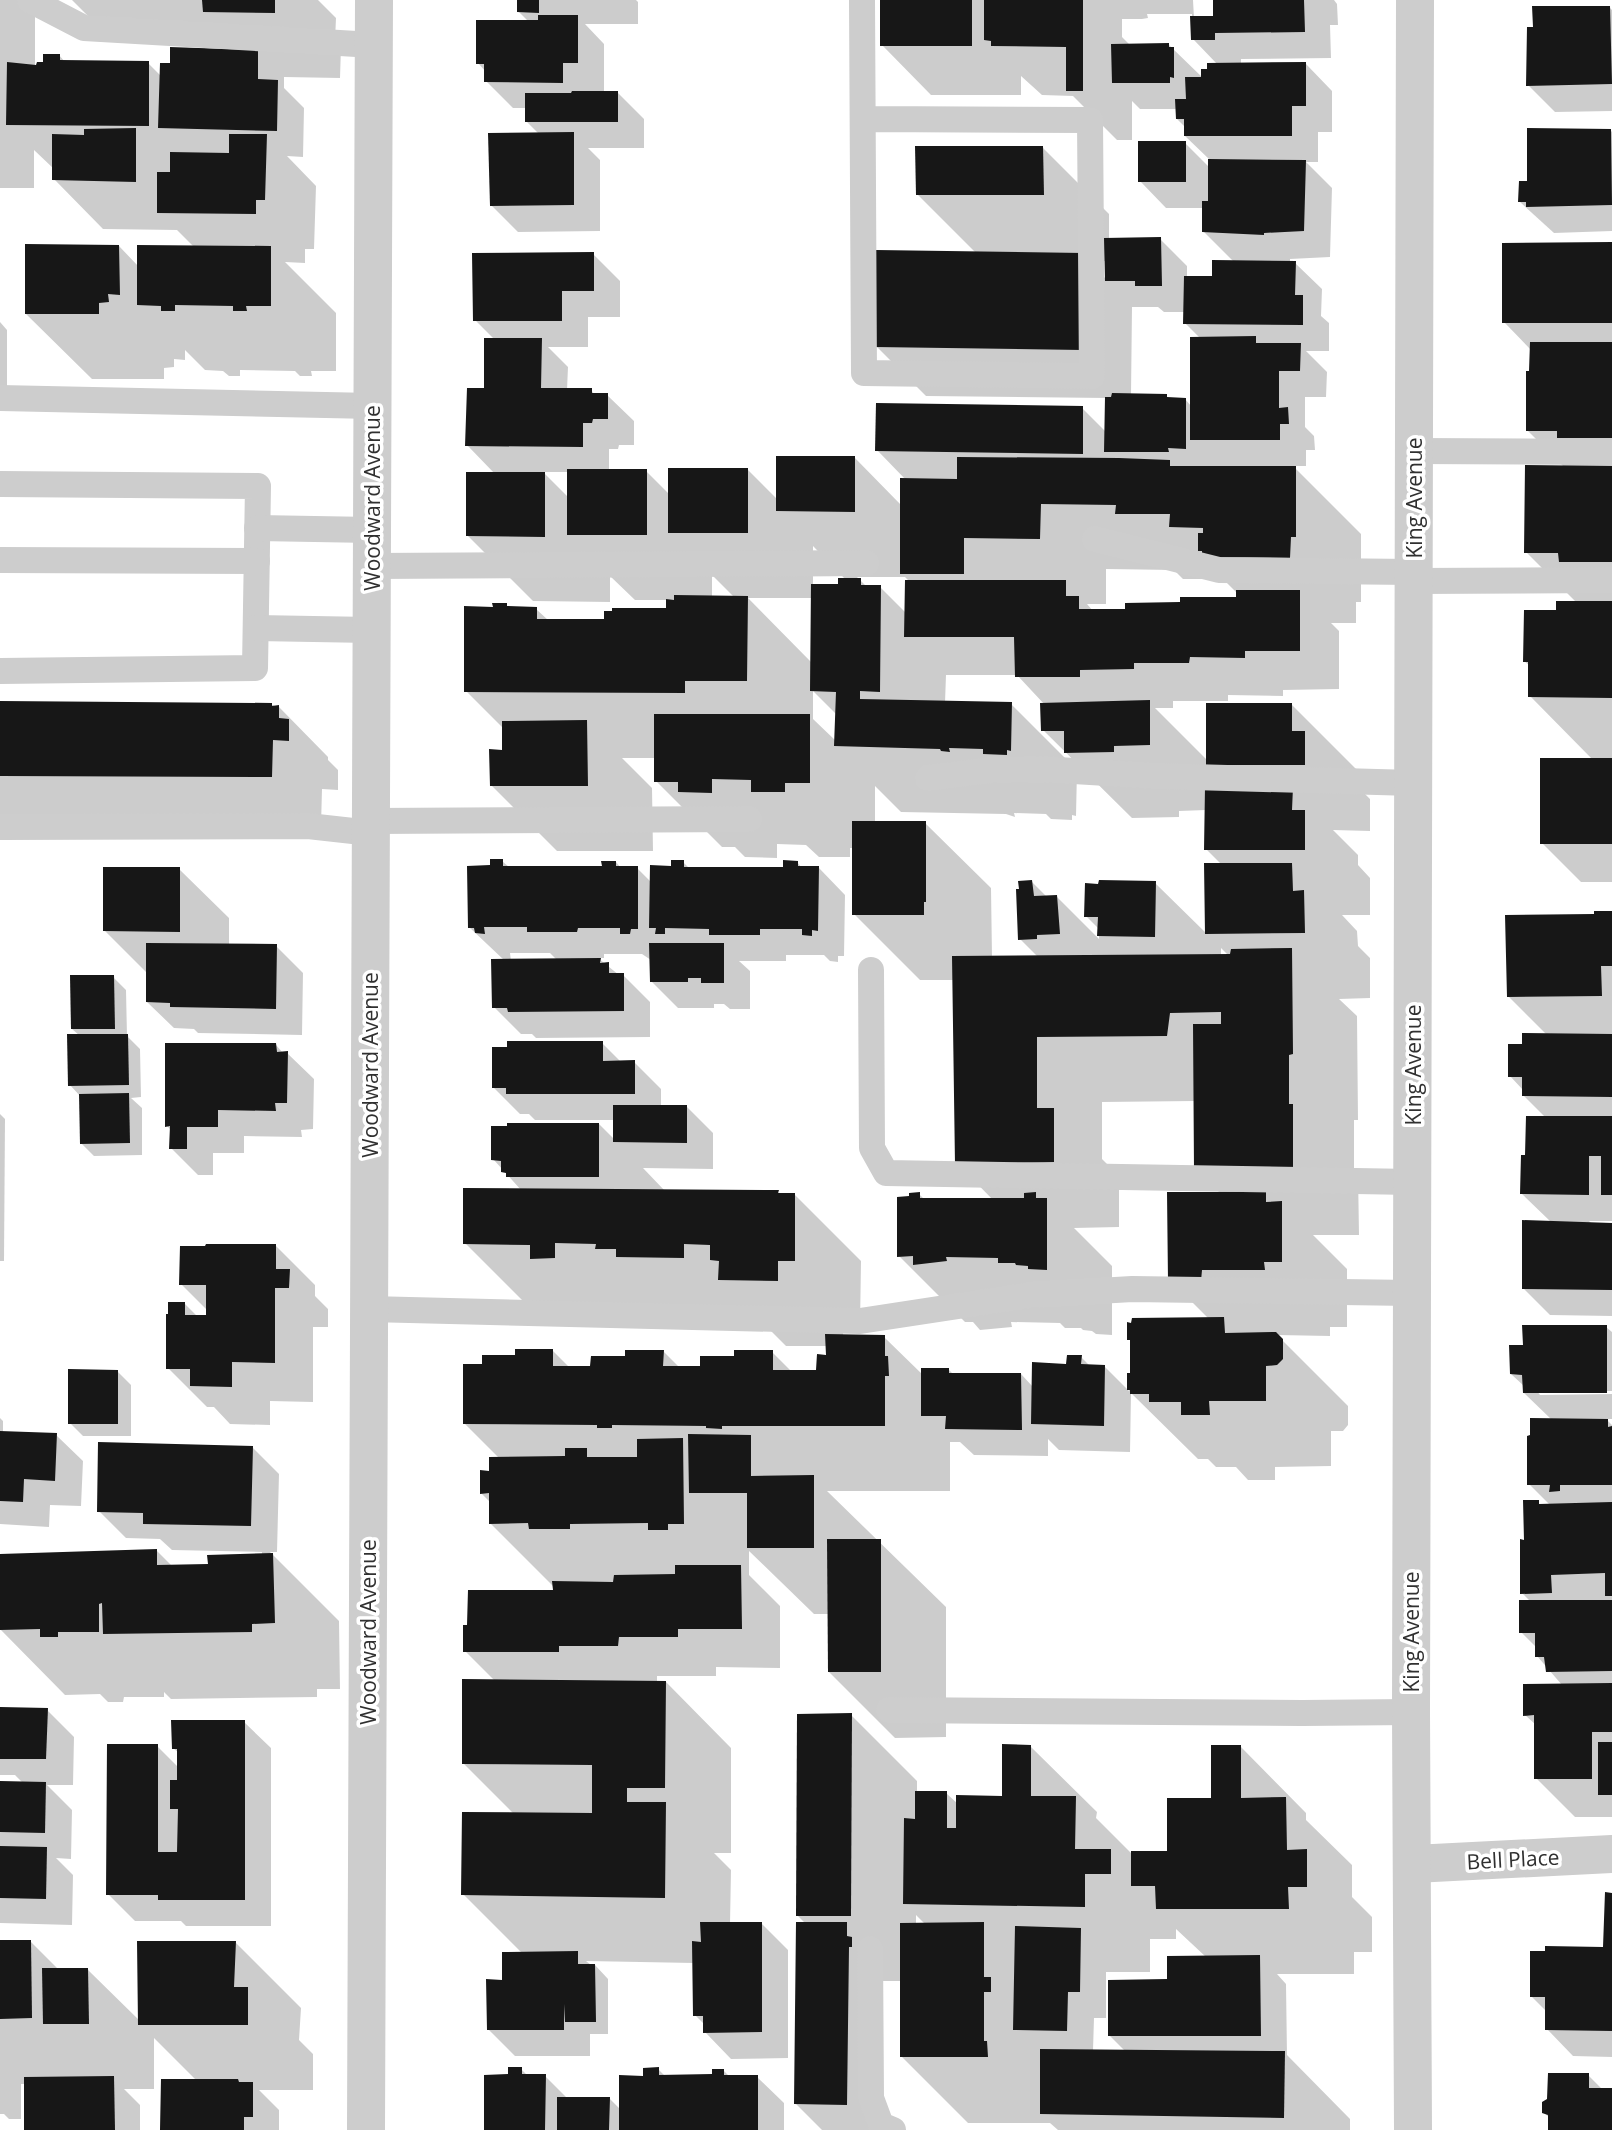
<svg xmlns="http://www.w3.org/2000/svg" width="1612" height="2130" font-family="'Open Sans',sans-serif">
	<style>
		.shadow { fill: #0003; fill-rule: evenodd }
		.building { fill: #171717 }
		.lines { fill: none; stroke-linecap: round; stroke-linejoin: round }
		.service { stroke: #cdcdcd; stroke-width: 26 }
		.minor { stroke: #cdcdcd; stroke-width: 38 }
		.labels { text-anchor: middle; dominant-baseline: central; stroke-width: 7; stroke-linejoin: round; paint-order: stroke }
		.street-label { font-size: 21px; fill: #303030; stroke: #fff }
	</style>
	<rect width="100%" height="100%" fill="#fff"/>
	<g class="shadow">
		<path d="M0 0H35V71L59 55 65 62 148 63 161 76 244 51 106 34 72 0H318L336 18 335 41 341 46 340 78 284 77V88L304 108 303 157 287 156 316 186 314 249H305V263L285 262 336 313V371H311L312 376H300L295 371 240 370V376H229L223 371 205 370 185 350V360L174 359V367L164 368V379H92L26 314 119 246 139 267 194 247 177 230 103 229 54 179V169L34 150V188H0Z"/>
		<path d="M518 0H636L638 2V24H585L604 44V92H617L644 119V148H588L600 160V231L518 232 492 206 539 134 527 122V108H513L486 81V72L478 63 529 22 518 11Z"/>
		<path d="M882 0H1193L1194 18 1215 17V0H1334L1337 4 1338 25H1330L1331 58 1241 59V64H1306L1332 91V132H1318V162H1306L1332 188 1330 257 1290 259V263H1295L1322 289 1321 316 1329 323V351H1306L1327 372 1326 397H1305V427L1314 436 1315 450H1306V466H1293L1361 534V602H1356V623H1331L1339 631V689L1283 690V696L1228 695V701H1173V708H1155L1208 761 1291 704 1357 770V786L1370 799V831L1333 830 1358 855V865L1370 878V915H1342L1357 931 1358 946 1370 958V998L1339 999 1357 1016 1358 1120H1354V1168L1358 1172 1359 1235H1313L1347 1269V1327H1330V1336L1277 1335 1348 1406V1425L1343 1431H1331V1466L1275 1467V1480H1248L1236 1467H1216L1208 1459H1198L1131 1393 1130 1452 1059 1450 1048 1439V1456L974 1455 960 1442H950V1491H827L946 1607V1737L895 1738 829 1672V1614H814L749 1551V1575L780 1606V1668L716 1667V1676H657V1682H666L731 1748V1853H714L731 1870 730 1924 761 1923 788 1950V2058L731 2059 705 2032V2025L695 2015 694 1963 586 1961 591 1965H595L608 1979V2034H590V2056H515L488 2029 504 1981 522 1953 463 1894 514 1814 463 1763 495 1681 465 1651 554 1592V1587L490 1523V1502L481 1493 500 1459 465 1424 483 1366 553 1351 570 1368H592L663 1351 679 1367H702L736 1358 772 1352 792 1372H818L828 1357 827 1346H786L749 1309H531L465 1243 521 1190 493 1159 599 1124 615 1140V1120H535L529 1114H520L493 1087 602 1043 621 1062H634L661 1089V1107L686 1106 713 1133V1169L643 1168 665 1191 778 1192 781 1194 795 1195 861 1261 860 1326 843 1327V1336L884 1337 923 1375 949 1370 953 1374H1021L1033 1387 1081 1357 1090 1366 1105 1367 1129 1391V1375L1132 1374V1342L1129 1339 1209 1319 1170 1280 1221 1194 1196 1169 1195 1101 1102 1102V1159L1119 1176V1227L1074 1228 1112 1266V1335L1096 1334 1092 1331 1083 1330 1081 1328H1065L1060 1323 1011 1322 1012 1327 980 1330 973 1322H965L899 1256 919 1194 924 1199 993 1200 957 1163 954 980H920L854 914V848H850V857H819L806 845 777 844V858L745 857 735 847H722L656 781V758H622L652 788 653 851H557L491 785 504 751V729L466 691 508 608 536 609 548 620 606 621 668 610V600H635L610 576V602L533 601 467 535 495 474 467 445 486 390 495 340 475 320 593 254 620 281V317H588V347H548L568 367 567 390H591L595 395H607L634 421V445H619L618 449H609V471H646L669 494 747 469 777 499 855 458 901 505 906 480 877 450 1082 408 1106 432 1107 398 926 396 876 346 976 253 917 194 1043 148 1109 214V240L1160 239 1187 266V277H1214L1234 262 1204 232V208H1166L1140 181 1185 143 1210 168V160L1185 136V127L1177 119V109H1140L1132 101V140H1117L1073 96 1042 95 1021 76V95H931L882 45ZM1147 14H1192L1193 39 1218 65 1203 78 1169 45 1131 46 1122 37V19H1142L1148 18ZM1088 261H1106V279ZM1132 307H1158L1164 312H1185V323L1200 338 1191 406 1185 399H1170L1166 396 1131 395ZM543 472H569V498ZM813 546 846 580 839 586H813ZM1106 569 1174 570 1183 579H1223L1237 593 1238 599 1127 611H1093L1087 604H1106ZM712 575 735 598H712ZM857 577H905L910 582 906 613 880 587H867ZM748 598H812V663ZM946 675H1017L1045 705 1043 730 1132 818 1179 817V811L1206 810V849L1222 865H1206L1207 934 1155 883 1086 916 1099 929V939L1057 897H1047L1032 882 1020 939 1038 957H992L991 888 925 823H875V786L901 812 1006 814 1015 817 1014 813 1046 814 1051 819 1072 820V815L1076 816 1077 770 1011 704 945 703ZM813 691 837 715 836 741 813 719ZM1221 948 1229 956H1221Z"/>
		<path d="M1610 8 1612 10V111L1555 112 1528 85Z"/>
		<path d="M1610 130 1612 132V231L1554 233 1520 202 1529 182Z"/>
		<path d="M1612 244V882H1581L1542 843 1593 760 1530 696V666L1524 661 1558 612 1577 603 1526 552 1564 467 1527 430 1531 350 1504 322Z"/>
		<path d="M0 322 7 330V405H0Z"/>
		<path d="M0 703 272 705 279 707 328 757V760L338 770V790L322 789 321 826 0 824Z"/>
		<path d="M502 861 509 867 604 868 616 862 621 868H637L651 882 683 862 689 868 785 869 797 862 802 868H819L845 895 844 956H838V962L830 961 824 955H786V961H739L750 971V1009H730L724 1004H714V1008H678L651 981V960L642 954H604V958H598L619 975H623L650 1002V1037L536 1038 532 1034H521L494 1007 505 961 469 927 491 867ZM510 953H550L557 960 511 961Z"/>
		<path d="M179 869 229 918V946H276L303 973 302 1035 198 1033 194 1029 174 1028 147 1002 148 974 104 930Z"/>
		<path d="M1612 914V1221H1589L1593 1225H1612V1316L1550 1315 1523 1288 1551 1222 1522 1194 1527 1156 1546 1118 1523 1095V1090L1510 1076 1524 1046 1547 1035 1508 996Z"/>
		<path d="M113 977 126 990 127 1036 140 1049 141 1097 131 1098 142 1108V1155L94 1156 81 1143V1097L70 1085 80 1036 72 1029Z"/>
		<path d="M276 1045 283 1053H287L314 1079 313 1129 301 1130 302 1137 244 1136V1153H213V1175H198L171 1148V1130L167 1126Z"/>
		<path d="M0 1114 5 1119 4 1261H0Z"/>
		<path d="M276 1246 315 1285V1296L328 1309V1327H313V1402L270 1401V1425L230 1424 214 1407H207L168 1368 185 1304 197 1316H208V1311L181 1284Z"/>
		<path d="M1606 1327 1612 1332V1391H1537L1540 1395 1612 1394V1419H1606L1612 1425V1817H1575L1536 1778V1725L1525 1715 1562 1685 1537 1656V1648L1521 1632 1531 1602 1522 1593 1526 1542 1538 1502 1541 1506 1550 1505 1529 1484 1552 1420 1524 1393V1386L1511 1374 1524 1347Z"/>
		<path d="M118 1372 131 1385V1436H83L70 1423Z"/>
		<path d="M0 1418 3 1421V1433L56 1435 83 1461 81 1506 50 1505 49 1527 0 1524Z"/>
		<path d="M252 1447 279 1474 277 1552H270L339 1621 340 1689H317V1697L171 1699 164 1692V1697H124L123 1702H108L100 1694 65 1695 0 1629V1556L156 1550 172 1566 210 1565 262 1555V1552L172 1550 160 1539 126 1538 99 1511Z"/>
		<path d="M0 1709 47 1710 74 1737 73 1785H47L72 1810 71 1859 56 1858 73 1875 72 1925 0 1923V1783H23L15 1775H0Z"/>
		<path d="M851 1715 917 1781V1793H946L958 1804 1004 1798 1031 1747 1097 1812 1096 1818 1131 1853H1169L1213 1800 1241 1747 1306 1813V1820L1352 1865V1897L1372 1917V1952H1354V1974H1277L1286 1984 1287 2055 1350 2119V2130H1058L1050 2123H968L902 2057V1981H875L873 2130H822L796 2104 806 1924 797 1915ZM916 1915 925 1924H916ZM1176 1929 1206 1957 1169 1981 1110 2036 1126 2052 1093 2051 1094 2018H1106V1972H1150V1939H1176Z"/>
		<path d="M244 1722 271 1748V1926H186L181 1921H135L108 1894 157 1746 179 1768V1753L173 1748Z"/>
		<path d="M1612 1894V2057L1573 2056 1547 2029V2012L1531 1996 1605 1949Z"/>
		<path d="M0 1942H31L59 1970H88L140 2021 235 1942 301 2008 299 2040 313 2054V2090H259L279 2110V2130H162L196 2080 154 2038V2089H124L140 2105V2130H26V2084H21V2119H9L4 2114H0Z"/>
		<path d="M521 2069 528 2076H545L568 2099 609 2098 621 2110 645 2077 658 2069 665 2076H713L724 2071 729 2076 757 2077 784 2103V2130H486L510 2076Z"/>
		<path d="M1588 2075 1603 2090H1612V2130H1549L1550 2118 1543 2112Z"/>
	</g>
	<g class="building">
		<path d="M202 0H275V13L203 12Z"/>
		<path d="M517 0H539V13L517 12Z"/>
		<rect x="880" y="0" width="92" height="46"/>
		<path d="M984 0H1083V91H1066V47L991 46V41L984 40Z"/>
		<path d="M1213 0H1304L1305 32 1215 33V40H1191L1190 16H1213Z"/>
		<path d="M1532 6H1610L1612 84 1526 86 1527 27H1533Z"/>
		<path d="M538 15H578V63H563V83L484 82V64H476V20H538Z"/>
		<path d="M1169 43V47H1174V78L1170 77V83H1112L1111 44Z"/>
		<path d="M170 47 258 50V79L278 80 277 131 158 128 160 63H170Z"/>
		<path d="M43 54H60V60L149 61V126L6 125 7 62 36 65 37 62H43Z"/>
		<path d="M1306 62V106H1292V136H1184V119H1176L1175 99H1186L1185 77H1201V69H1207V63Z"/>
		<path d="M572 91H618V122H525V93H571Z"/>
		<path d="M136 128V182L52 180V134L84 135V129Z"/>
		<path d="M1527 128 1611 129 1612 205 1526 207V202H1518L1519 181H1527Z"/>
		<path d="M574 132V205L490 206 488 133Z"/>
		<path d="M229 134H267L265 200H256V214L157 213V172H170V152L229 153Z"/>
		<rect x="1138" y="141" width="48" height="41"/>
		<path d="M915 146H1043L1044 195H916Z"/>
		<path d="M1208 159 1306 160 1304 231 1264 233V235L1202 232V201H1208Z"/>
		<path d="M1161 237 1162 286H1135V281H1105L1104 238Z"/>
		<path d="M1612 242V323H1502V243Z"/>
		<path d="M25 244 119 245 120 295 108 294 109 302 99 303V314H25Z"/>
		<path d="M137 245 271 246V306H246L247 311H233V306L175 305V311H161V306L137 305Z"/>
		<path d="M876 250 1083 253 1082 350 875 347Z"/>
		<path d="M594 252V291H562V321H473L472 253Z"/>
		<path d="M1212 260 1296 261 1295 295H1303V325L1183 324 1184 276H1212Z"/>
		<path d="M1256 336V343H1301L1300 371H1279V408L1288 407 1289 424H1280V440H1190V337Z"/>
		<path d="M484 338H542L541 388H592V393H608V419H593L592 423H583V447L465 446 467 388H484Z"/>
		<path d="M1530 342H1612V438H1557V431H1526V371H1529Z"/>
		<path d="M1112 393 1167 394V397L1186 398V449L1168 448 1169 452H1104L1105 397H1111Z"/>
		<path d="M876 403 1083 406V454L875 451Z"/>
		<path d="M776 456H855V512L776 511Z"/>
		<path d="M957 457 1119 458 1170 460V466H1296V537H1291L1290 558 1202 557V551H1198V533H1203V528L1169 527 1170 514H1115L1116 505 1041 504 1040 539 964 538V574H900V478L957 479Z"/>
		<path d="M1525 465 1612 466V562H1559L1558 553H1524Z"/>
		<rect x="668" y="468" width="80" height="65"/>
		<rect x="567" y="469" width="80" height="66"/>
		<path d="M466 472H545V537L466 536Z"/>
		<path d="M838 578H861V585H881L880 692 860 691V699L1012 702 1011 751 1007 750V755L983 754V749L949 748 950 752 941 751 940 749 834 746 836 692 810 691 811 584H838Z"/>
		<path d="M905 580H1066V596H1079V609H1125V603L1180 602V597H1236V590H1300V651H1245V658L1190 657 1189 663H1134V669L1080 670V677H1015L1014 637H904Z"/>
		<path d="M674 595 748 596 747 681H685V693L464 692V606L493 607 492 603H507V606L537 607V619H604V611H612V608H666V599L674 600Z"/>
		<path d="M1556 601H1612V698L1528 697V662H1523L1524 610H1556Z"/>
		<path d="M1150 700V745L1114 746V752L1064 753V731H1041L1040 703Z"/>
		<path d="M0 701 272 703V706L279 705V718L289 719V741L273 740 272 777 0 776Z"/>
		<path d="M1206 703H1292V731H1305V765H1206Z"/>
		<path d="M654 714H810V783H785V792H751V780L712 779V793L678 792V782H654Z"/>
		<path d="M587 720 588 786H490L489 749 502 750V721Z"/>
		<rect x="1540" y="758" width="72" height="86"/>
		<path d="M1205 787H1293L1292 810H1305V850H1204Z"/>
		<path d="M852 821H926V902H924V915H852Z"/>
		<path d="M490 859H503V866H602L601 861H616V866H638V929H631L630 934H620V928H578L577 932H527V927H484L485 934 475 933 474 928H468L467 866 490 865Z"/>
		<path d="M671 860H684V867H783V860L798 861V866H819L818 931 812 930V936L802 935V929H760V935H709V929L665 928V934H655L656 928H649L650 865 671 866Z"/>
		<path d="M1204 863H1292L1293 891 1304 890 1305 933 1205 934Z"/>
		<path d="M103 867H180V932L103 931Z"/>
		<path d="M1032 880 1034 896 1057 895 1060 934 1037 935V939L1018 940 1016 889H1019L1018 881Z"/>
		<path d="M1099 880 1156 881 1155 937 1097 936 1098 917H1084L1085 883 1098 884Z"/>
		<path d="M1594 911H1612V966H1601L1602 996 1507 997 1505 915 1594 914Z"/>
		<path d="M146 943 277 944 276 1009 170 1007V1003L146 1002Z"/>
		<path d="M649 943H724V983H701V978H688V982H650Z"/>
		<path d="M1292 948 1293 1054 1289 1055V1104H1293V1170H1194L1193 1024H1221V1012L1170 1013 1167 1036 1037 1037V1108H1054V1162L955 1164 952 956 1230 954 1231 949Z"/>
		<path d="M601 958 600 963 609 962V973H624V1011L508 1012 507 1008H492L491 959Z"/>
		<path d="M70 975H114L115 1029H71Z"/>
		<path d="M1522 1033 1612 1034V1097L1522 1096V1077H1508V1044H1522Z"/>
		<path d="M67 1034H128L129 1085 68 1086Z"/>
		<path d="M507 1041H603V1061L635 1060V1094H506V1088H492V1047H507Z"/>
		<path d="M165 1043H276L277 1052 288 1051 287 1103H275L276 1111 218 1110V1127H187V1149H169L170 1126 165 1127Z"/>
		<path d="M129 1093 130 1143 80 1144 79 1094Z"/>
		<path d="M613 1105H687V1143L613 1142Z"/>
		<path d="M1526 1116H1612V1195H1601V1156H1589V1195L1520 1194 1521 1155H1525Z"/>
		<path d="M507 1123H599V1177H506V1173L501 1172V1161L491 1160V1126H507Z"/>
		<path d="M463 1188 779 1190 778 1193H795V1261H778V1281L718 1280 719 1261 710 1260V1245L684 1244V1258L616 1257V1249H595L596 1244 555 1243V1258L530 1259V1245L463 1244Z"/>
		<path d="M920 1192V1198H1024V1193L1036 1192V1198H1047V1270L1028 1269V1266L1016 1265 1015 1263H998V1258L946 1257 947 1261 913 1265V1256L897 1257V1197L909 1196V1193Z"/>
		<path d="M1167 1192H1266V1202L1282 1201V1262H1264L1265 1270H1202L1201 1281H1168Z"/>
		<path d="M1522 1220 1612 1223V1290L1522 1289Z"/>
		<path d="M206 1244H276V1269H290L289 1288H275V1363L232 1362V1387L190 1386V1369H166V1314H168V1302H185V1315H206V1285H179L180 1246H205Z"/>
		<path d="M1224 1317 1225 1333 1276 1332 1283 1339V1359L1277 1365 1266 1366V1401H1209L1210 1415H1181V1402H1149V1394H1130V1390H1127V1373H1130V1340H1127V1322L1131 1323 1132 1318Z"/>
		<path d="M1522 1325H1607V1393H1523L1522 1375 1510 1374 1509 1345H1523Z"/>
		<path d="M825 1334 885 1335V1356H888L889 1376H885V1426H722V1429L706 1428V1426L612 1425V1428H597V1425L463 1424V1364H482V1355H515V1349H553V1366H590L591 1356H625V1350H664L663 1366H700V1356H734V1350H773V1370H816L817 1354 826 1355Z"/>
		<path d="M1067 1355H1082L1081 1364 1105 1365 1104 1426 1031 1424 1032 1362 1066 1364Z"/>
		<path d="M921 1368H949V1373H1021L1022 1430 945 1429 946 1416H921Z"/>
		<path d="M68 1369 118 1370V1424H68Z"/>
		<path d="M1530 1418 1608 1419V1427L1612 1426V1485H1560V1491L1549 1492 1550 1485H1527V1436L1530 1435Z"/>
		<path d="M0 1431 57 1433 55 1481 24 1479 23 1502 0 1501Z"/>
		<path d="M688 1434 751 1435V1476L814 1475V1548H747V1493H689Z"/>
		<path d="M683 1438 684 1524H668V1530H648V1523L570 1524V1529H529L528 1523 489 1524V1493L480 1494V1470L489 1471V1457L565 1456V1448H587V1457H637V1439Z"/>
		<path d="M98 1442 253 1446 251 1526 143 1524V1513L97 1512Z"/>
		<path d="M1523 1500H1539V1504L1612 1502V1596H1605V1573L1551 1575 1552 1593 1520 1594V1539L1524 1540Z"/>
		<path d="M827 1539H881V1672H828Z"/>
		<path d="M157 1549V1565L208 1564 207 1555 273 1553 275 1623 252 1624V1632L103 1634 102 1603 99 1604V1632H58V1637H40V1629L0 1630V1554Z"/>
		<path d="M675 1565H741L742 1629H678V1637H619L618 1646H559V1652H463V1625H467L468 1590H553L552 1581 613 1582 614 1575 675 1574Z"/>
		<path d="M1519 1600H1612V1671L1546 1672 1544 1657H1535V1633H1519Z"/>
		<path d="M462 1679 666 1681 665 1788H627V1802H666L665 1898 461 1895 462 1812 592 1813V1765L462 1764Z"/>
		<path d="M1612 1683V1732H1592V1779H1534V1715L1523 1716V1684Z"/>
		<path d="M0 1707 48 1708 46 1759H0Z"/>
		<path d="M852 1713 851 1916H796L797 1714Z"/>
		<path d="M171 1720H245V1900H158V1895H106L107 1744H158V1852H177L178 1809H170V1780H177V1749H172Z"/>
		<rect x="1598" y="1742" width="14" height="53"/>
		<path d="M1002 1744 1031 1745V1796H1076L1075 1849H1111V1874H1085V1907L903 1904 904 1818 915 1819V1791H947V1828H956V1795L1002 1796Z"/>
		<path d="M1211 1745H1241V1798L1286 1797 1287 1850 1307 1849V1887H1288L1289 1909H1156L1155 1886H1131V1851H1167V1798H1211Z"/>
		<path d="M0 1781 46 1782 45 1833 0 1832Z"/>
		<path d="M0 1846 47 1847 46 1899 0 1898Z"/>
		<path d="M1605 1892 1612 1893V2031L1545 2030V1997H1530V1951H1545V1946L1603 1947Z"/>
		<path d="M700 1922H762V2032L703 2033V2016H693L692 1941 701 1942Z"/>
		<path d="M796 1922H847V1936L852 1937V1947H849L847 2105 794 2104Z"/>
		<path d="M984 1922V1977H991V1992H984V2041H987L988 2057H900V1923Z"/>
		<path d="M1015 1926 1081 1928 1080 1992H1068L1067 2031 1013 2030Z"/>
		<path d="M0 1940H31L32 2018 0 2019Z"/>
		<path d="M137 1941H236L234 1987H248V2025H138Z"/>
		<path d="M578 1951V1964H595L596 2022H565L564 2004V2030H487L486 1979 502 1980V1952Z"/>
		<path d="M1260 1955 1261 2036H1108V1980L1167 1979V1956Z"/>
		<path d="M42 1968H88L89 2024H43Z"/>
		<path d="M1040 2049 1285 2051 1284 2118 1040 2114Z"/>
		<path d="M508 2067H522V2074H546L545 2130H484V2075L508 2074Z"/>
		<path d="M659 2067V2075L712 2074V2069H724V2075H758V2130H619V2075L643 2076V2068Z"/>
		<path d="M1548 2073H1589V2088H1612V2130H1548V2115L1542 2113V2102L1547 2099Z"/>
		<path d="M114 2076 115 2130H24V2077Z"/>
		<path d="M161 2079H238L239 2082H253V2117H244V2130H160Z"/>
		<path d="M557 2097H610L609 2130H557Z"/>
	</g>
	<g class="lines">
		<g class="service">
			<path d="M30 0 84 28 374 45"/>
			<path d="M862 0 864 373 1092 376 1090 120 864 119"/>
			<path d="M0 398 373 406"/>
			<path d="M1414 451 1612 452"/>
			<path d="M0 484 258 486 255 668 0 671"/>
			<path d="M257 528 372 530"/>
			<path d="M1095 539 1219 570 1413 572"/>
			<path d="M0 560 257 561"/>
			<path d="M372 566 866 563"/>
			<path d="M1414 581 1612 580"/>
			<path d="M256 628 371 630"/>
			<path d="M928 778 991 770 1041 769 1156 776 1413 783"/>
			<path d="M371 821 749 819"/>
			<path d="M0 827 308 826 371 833"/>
			<path d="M871 970 872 1148 886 1173 1412 1182"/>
			<path d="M369 1309 860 1321 1030 1295 1132 1289 1412 1293"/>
			<path d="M889 1710 1302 1713 1411 1712"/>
			<path d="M870 1949 871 2098 881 2125 893 2130"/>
		</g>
		<g class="minor">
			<path d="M1414 1864 1612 1854"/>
			<path d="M366 2130 374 0"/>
			<path d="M1413 2130 1411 1712 1415 0"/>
		</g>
	</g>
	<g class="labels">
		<g class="street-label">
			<text transform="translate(372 498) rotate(-90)">Woodward Avenue</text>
			<text transform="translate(1414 498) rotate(-90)">King Avenue</text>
			<text transform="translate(370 1065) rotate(-90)">Woodward Avenue</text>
			<text transform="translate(1413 1065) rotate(-90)">King Avenue</text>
			<text transform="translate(368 1632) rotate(-90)">Woodward Avenue</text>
			<text transform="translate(1411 1632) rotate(-90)">King Avenue</text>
			<text transform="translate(1513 1859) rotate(-3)">Bell Place</text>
		</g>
	</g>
</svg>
